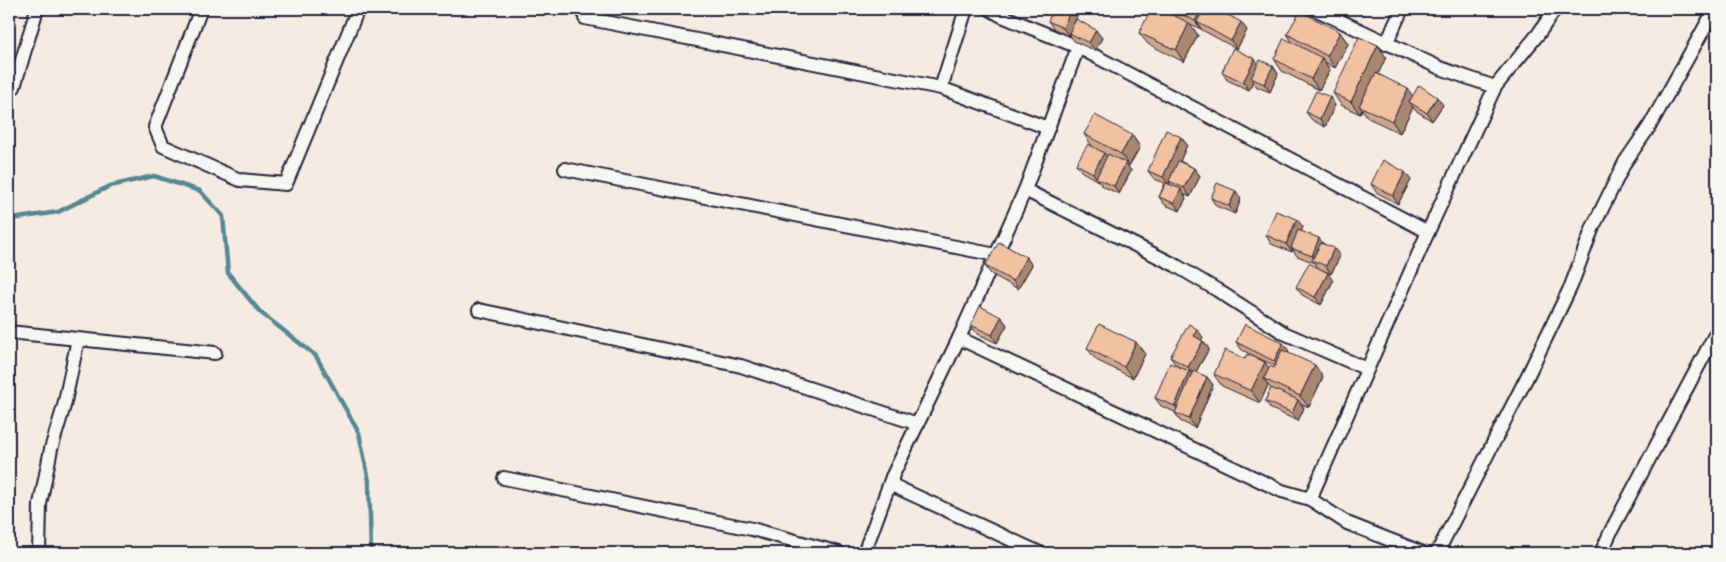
<svg xmlns="http://www.w3.org/2000/svg" width="1726" height="562" font-family="Delius,sans-serif">
	<style>
		.lines { fill: none; stroke-linecap: round; stroke-linejoin: round }
		.stream { stroke: #568794; stroke-width: 4.5 }
		.minor-casing { stroke: #22223b; stroke-width: 16 }
		.minor { stroke: #f6f6f2; stroke-width: 12 }
		.wall { fill: #d0a68b; stroke: #22223b }
		.shaded-wall { fill: #a98771; stroke: #22223b }
		.building { fill: #f2c1a2; stroke: #22223b }
	</style>
	<rect width="100%" height="100%" fill="#f5ebe2"/>
	<filter id="ink" filterUnits="userSpaceOnUse"><feTurbulence type="fractalNoise" baseFrequency=".02" numOctaves="2"/><feDisplacementMap in="SourceGraphic" scale="10" xChannelSelector="R" yChannelSelector="G"/><feConvolveMatrix kernelMatrix="1 2 1 2 8 2 1 2 1" color-interpolation-filters="sRGB"/></filter>
	<g filter="url(#ink)">
		<g class="lines">
			<path class="stream" d="M9 217 18 218 58 212 110 186 154 176 200 191 223 216 228 273 260 312 316 356 359 433 369 481 371 553"/>
			<defs>
				<g id="minor">
					<path d="M201 9 155 127 163 146 240 180 286 184 358 9"/>
					<path d="M990 9 1002 16 1078 47 1428 232"/>
					<path d="M1315 9 1440 68 1495 87"/>
					<path d="M585 18 941 88 1048 128"/>
					<path d="M1386 44 1402 9"/>
					<path d="M14 87 37 9"/>
					<path d="M941 88 966 9"/>
					<path d="M565 169 996 255"/>
					<path d="M1025 190 1175 265 1217 290 1284 333 1367 369"/>
					<path d="M479 310 741 366 918 424"/>
					<path d="M9 332 215 353"/>
					<path d="M959 338 1282 491 1310 499 1347 523 1423 553"/>
					<path d="M504 478 752 529 839 553"/>
					<path d="M1310 499 1428 232 1495 87 1539 33 1555 9"/>
					<path d="M39 553 40 504 51 449 64 406 78 339"/>
					<path d="M864 553 892 477"/>
					<path d="M1040 553 896 487 892 483V477L959 338 1025 190 1078 47"/>
					<path d="M1437 553 1527 377 1571 286 1593 227 1625 162 1649 127 1715 9"/>
					<path d="M1601 553 1612 529 1717 331"/>
				</g>
			</defs>
			<use href="#minor" class="minor-casing"/>
			<use href="#minor" class="minor"/>
		</g>
		<g class="wall">
			<path d="M1098 9H1111L1108 14Z"/>
			<path d="M1171 9 1247 30 1237 49 1202 30 1201 28V29L1190 24 1198 35 1184 62 1148 44 1139 33 1176 16Z"/>
			<path d="M1076 19 1102 38 1095 51 1074 41 1069 34V36L1054 29 1048 21Z"/>
			<path d="M1340 32 1348 44 1335 68 1325 62 1330 70 1319 90 1282 71 1274 59 1293 43 1287 34Z"/>
			<path d="M1386 57 1378 74 1413 96 1443 105 1432 121 1415 110 1413 107 1400 133 1368 118 1362 109 1360 114 1341 105 1333 93Z"/>
			<path d="M1258 64 1273 66 1278 74 1270 92 1257 87 1253 81 1249 90 1227 80 1222 72Z"/>
			<path d="M1335 105 1325 127 1312 120 1306 112Z"/>
			<path d="M1084 134 1132 135 1140 147 1129 166 1127 165 1131 171 1119 194 1102 186 1099 181H1098L1082 172 1076 164 1092 146Z"/>
			<path d="M1181 137 1187 145 1180 161 1194 168 1200 176 1190 197 1183 194 1186 198 1180 211 1165 205 1159 197 1165 183 1154 179 1148 171Z"/>
			<path d="M1411 180 1398 204 1376 192 1371 184Z"/>
			<path d="M1211 198 1241 199 1235 214 1216 206Z"/>
			<path d="M1303 227 1301 231 1324 244 1340 256 1331 274 1318 268 1315 263 1297 256 1293 250 1292 252 1271 244 1266 235Z"/>
			<path d="M1026 257 1032 265 1018 289 991 274 985 266Z"/>
			<path d="M1333 281 1321 305 1302 295 1296 287Z"/>
			<path d="M1001 317 1007 325 997 343 976 333 971 325Z"/>
			<path d="M1203 337 1201 340 1203 341 1209 349 1196 372 1207 377 1213 385 1195 428 1180 421 1175 413V412L1161 406 1155 398 1179 367 1176 365 1170 357Z"/>
			<path d="M1236 342 1289 351 1288 353 1323 377 1309 407 1301 404 1304 408 1298 421 1271 409 1265 401 1271 389 1268 385 1260 403 1222 386 1214 375 1245 359 1269 368H1274L1275 366 1242 350Z"/>
			<path d="M1087 348 1145 354 1133 378 1096 360Z"/>
		</g>
		<g class="shaded-wall">
			<path d="M1071 9H1080L1070 33H1069V36L1063 28Z"/>
			<path d="M1105 9H1111L1108 14Z"/>
			<path d="M1201 9H1210L1197 22 1201 29 1195 21Z"/>
			<path d="M1241 22 1247 30 1237 49 1231 41Z"/>
			<path d="M1189 23 1198 35 1184 62 1176 50Z"/>
			<path d="M1096 30 1102 38 1095 51 1089 43Z"/>
			<path d="M1340 32 1348 44 1335 68 1327 56Z"/>
			<path d="M1378 45 1386 57 1363 107 1359 106 1362 109 1360 114 1351 102Z"/>
			<path d="M1322 58 1330 70 1319 90 1311 79Z"/>
			<path d="M1255 59 1260 67 1251 78 1253 81 1249 90 1243 82Z"/>
			<path d="M1273 66 1278 74 1270 92 1264 84Z"/>
			<path d="M1408 89 1416 101 1409 102 1413 107 1400 133 1392 121Z"/>
			<path d="M1330 97 1335 105 1325 127 1320 119Z"/>
			<path d="M1437 97 1443 105 1432 121 1427 113Z"/>
			<path d="M1132 135 1140 147 1129 166 1121 154Z"/>
			<path d="M1181 137 1187 145 1171 182 1169 181 1170 183 1169 185 1163 177Z"/>
			<path d="M1104 153 1110 161 1096 178 1098 181 1093 173Z"/>
			<path d="M1126 163 1131 171 1119 194 1114 186Z"/>
			<path d="M1194 168 1200 176 1190 197 1184 188Z"/>
			<path d="M1405 172 1411 180 1398 204 1393 196Z"/>
			<path d="M1181 189 1186 198 1180 211 1174 203Z"/>
			<path d="M1236 191 1241 199 1235 214 1229 206Z"/>
			<path d="M1297 219 1303 227 1294 249 1291 248 1293 250 1292 252 1286 244Z"/>
			<path d="M1319 238 1325 246 1316 261 1312 256Z"/>
			<path d="M1334 248 1340 256 1331 274 1326 266Z"/>
			<path d="M1026 257 1032 265 1018 289 1013 281Z"/>
			<path d="M1328 273 1333 281 1321 305 1315 297Z"/>
			<path d="M1001 317 1007 325 997 343 992 335Z"/>
			<path d="M1197 329 1203 337 1199 344 1194 336Z"/>
			<path d="M1203 341 1209 349 1194 375 1188 367Z"/>
			<path d="M1136 342 1145 354 1133 378 1124 367Z"/>
			<path d="M1283 343 1289 351 1280 369 1274 361Z"/>
			<path d="M1265 362 1273 374 1264 379 1268 385 1260 403 1251 391Z"/>
			<path d="M1315 365 1323 377 1309 407 1300 396Z"/>
			<path d="M1189 371 1195 379 1181 414 1175 406Z"/>
			<path d="M1207 377 1213 385 1195 428 1189 419Z"/>
			<path d="M1298 400 1304 408 1298 421 1292 413Z"/>
		</g>
		<g class="building">
			<path d="M1053 9H1071L1063 28 1048 21Z"/>
			<path d="M1151 9H1161L1189 23 1176 50 1139 33Z"/>
			<path d="M1171 9H1201L1195 21Z"/>
			<path d="M1204 9H1217L1241 22 1231 41 1197 22Z"/>
			<path d="M1300 11 1340 32 1327 56 1287 34Z"/>
			<path d="M1076 19 1096 30 1089 43 1069 33Z"/>
			<path d="M1359 37 1378 45 1351 102 1333 93Z"/>
			<path d="M1284 38 1322 58 1311 79 1274 59Z"/>
			<path d="M1233 48 1255 59 1243 82 1222 72Z"/>
			<path d="M1260 60 1273 66 1264 84 1251 78Z"/>
			<path d="M1376 73 1408 89 1392 121 1359 106Z"/>
			<path d="M1419 85 1437 97 1427 113 1409 102Z"/>
			<path d="M1316 91 1330 97 1320 119 1306 112Z"/>
			<path d="M1095 115 1132 135 1121 154 1084 134Z"/>
			<path d="M1166 130 1181 137 1163 177 1148 171Z"/>
			<path d="M1088 144 1104 153 1093 173 1076 164Z"/>
			<path d="M1108 154 1126 163 1114 186 1096 178Z"/>
			<path d="M1383 160 1405 172 1393 196 1371 184Z"/>
			<path d="M1178 161 1194 168 1184 188 1169 181Z"/>
			<path d="M1166 183 1181 189 1174 203 1159 197Z"/>
			<path d="M1217 183 1236 191 1229 206 1211 198Z"/>
			<path d="M1276 211 1297 219 1286 244 1266 235Z"/>
			<path d="M1298 230 1319 238 1312 256 1291 248Z"/>
			<path d="M999 242 1026 257 1013 281 985 266Z"/>
			<path d="M1321 243 1334 248 1326 266 1312 260Z"/>
			<path d="M1309 263 1328 273 1315 297 1296 287Z"/>
			<path d="M980 306 1001 317 992 335 971 325Z"/>
			<path d="M1099 324 1136 342 1124 367 1087 348Z"/>
			<path d="M1189 324 1197 329 1194 336 1203 341 1188 367 1170 357Z"/>
			<path d="M1245 324 1283 343 1274 361 1236 342Z"/>
			<path d="M1225 350 1245 359 1247 354 1265 362 1251 391 1214 374Z"/>
			<path d="M1282 350 1315 365 1300 396 1264 379 1270 366 1274 368Z"/>
			<path d="M1170 363 1189 371 1175 406 1155 398Z"/>
			<path d="M1193 371 1207 377 1189 419 1175 413Z"/>
			<path d="M1271 388 1298 400 1292 413 1265 401Z"/>
		</g>
	</g>
	<rect width="1726" height="562" fill="none" stroke="#f6f6f2" stroke-width="30"/>
	<rect x="15" y="15" width="1696" height="532" fill="none" stroke="#22223b" stroke-width="2" filter="url(#ink)"/>
</svg>
